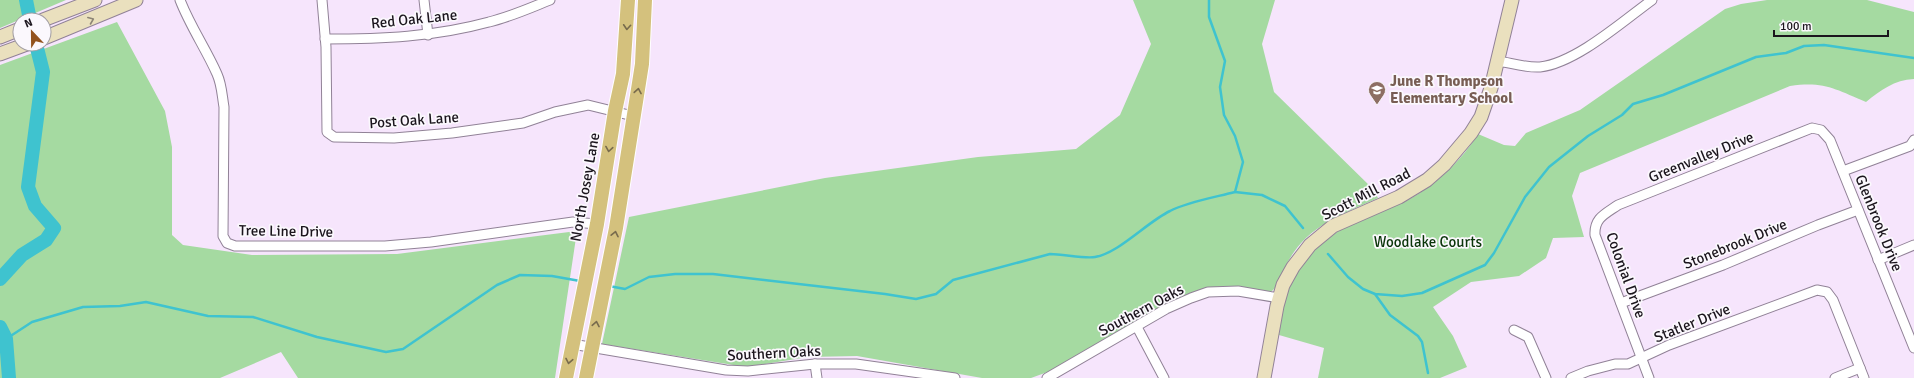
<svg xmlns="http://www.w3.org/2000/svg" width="1914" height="378" font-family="Signika,sans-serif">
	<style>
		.green { fill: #a5daa1 }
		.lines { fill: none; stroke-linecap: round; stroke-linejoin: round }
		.stream { stroke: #3fc3cf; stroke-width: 2.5 }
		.river { stroke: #3fc3cf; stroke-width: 14 }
		.street-casing { stroke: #918297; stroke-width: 11 }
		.secondary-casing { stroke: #918297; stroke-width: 15 }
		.primary-casing { stroke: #fff; stroke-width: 16 }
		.street { stroke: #fff; stroke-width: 9 }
		.secondary { stroke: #eae0be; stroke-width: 13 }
		.primary { stroke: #d4c17d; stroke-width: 14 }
		.oneway { stroke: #8d8576 }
		.oneway2 { stroke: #786b4d }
		.labels { text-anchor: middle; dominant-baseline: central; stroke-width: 3.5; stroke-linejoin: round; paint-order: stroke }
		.street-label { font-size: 15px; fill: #1b151d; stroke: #fbf8fd }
		.education-label { font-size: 15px; font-weight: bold; fill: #785e54; stroke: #fbf8fd; text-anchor: start }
		.park-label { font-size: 15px; fill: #0a3509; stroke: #fbf8fd }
	</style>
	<rect width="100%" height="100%" fill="#f6e5fc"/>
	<g class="green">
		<path d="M0 0H66L0 28Z"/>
		<path d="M1133 0H1275L1262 44 1274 92 1373 189 1378 198C1349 211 1313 224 1294 252 1286 263 1281 276 1275 288L1271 292 1232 286 1199 290 1169 302 1053 370 1031 378H982L857 356 808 357 746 367 602 344 629 217 825 178 978 157 1076 149 1120 115 1151 44Z"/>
		<path d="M1767 0H1867L1914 12V79C1894 80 1881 90 1866 102 1835 89 1824 81 1790 86L1580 173 1572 196 1584 237 1553 238 1546 258 1519 276 1471 282 1433 307 1453 336 1467 367 1440 378H1318L1324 348 1279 335C1281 324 1281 312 1284 301 1294 269 1318 242 1347 226 1366 215 1389 210 1408 200 1437 184 1461 161 1478 134L1504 145 1515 146 1526 133 1580 110 1725 9 1741 4Z"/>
		<path d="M117 22 165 111 172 147V235L183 245 252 255 397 254 577 231 555 378H298L281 352 220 378H0V65Z"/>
	</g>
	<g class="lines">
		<g class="stream">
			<path d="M1235 192 1262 195 1285 206 1303 228"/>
			<path d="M1328 254 1348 277 1363 289 1375 294 1402 296 1422 293 1485 265 1494 253 1525 197 1549 167 1588 136 1622 115 1633 104 1663 95 1756 57 1786 53 1804 46 1824 45 1914 58"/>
			<path d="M609 286 625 289 649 277 675 274H713L885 294 916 299 936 294 953 280 1050 254C1063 254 1085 259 1095 257 1119 253 1147 222 1170 211 1187 202 1216 197 1235 192L1243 162 1235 136 1224 115 1220 87 1225 61 1209 17V0"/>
			<path d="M1375 294 1390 315 1418 336 1422 342 1428 373"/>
			<path d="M6 339 32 322 83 307 120 306 146 302 208 316 253 317 317 337 386 352 403 349 497 285 520 275 552 276 580 281"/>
		</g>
		<g class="river">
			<path d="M26 0 30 20"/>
			<path d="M0 279 22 255 46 240 54 228 35 206 28 187 43 72 36 44"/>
			<path d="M0 327 6 339 9 378"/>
		</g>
		<defs>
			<g id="street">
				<path d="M180 0C190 26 206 49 217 74 222 85 222 96 224 107L223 236 227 243 235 246H385L431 242 573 222 597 224"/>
				<path d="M322 0 326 47 327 132 334 137 394 138 452 133 523 123 555 112 588 105 633 116"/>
				<path d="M424 0 428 35"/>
				<path d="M325 39C382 39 434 37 489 22 510 17 530 8 550 0"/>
				<path d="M1498 61C1511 63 1527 68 1540 67 1576 63 1623 21 1652 0"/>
				<path d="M1843 171 1910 146 1914 140"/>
				<path d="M1878 260 1914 245"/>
				<path d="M1621 303 1723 265 1818 225 1858 210"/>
				<path d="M1137 327 1164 378"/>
				<path d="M1514 330 1528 337 1546 378"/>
				<path d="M572 344 726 370 748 371 815 364H856L955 378"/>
				<path d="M815 364 817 378"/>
				<path d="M1047 378 1166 309 1191 298 1208 292 1238 291 1279 298"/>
				<path d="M1571 378 1588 371 1615 364H1628L1669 345 1817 290 1827 292 1833 300 1864 378"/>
				<path d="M1649 378 1595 235C1594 218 1605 214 1618 205L1812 128 1821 130 1830 140 1914 348"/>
				<path d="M1835 378 1860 368"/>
			</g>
			<g id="secondary">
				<path d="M43 20 95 0"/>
				<path d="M0 37 20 29"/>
				<path d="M44 38 136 0"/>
				<path d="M0 54 27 44"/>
				<path d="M1264 378 1277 306 1283 285 1293 267 1310 245 1333 226 1399 197 1427 180 1444 165 1471 133 1481 117 1491 88 1512 0"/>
			</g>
			<g id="primary">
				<path d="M566 378 597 224 615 111 623 74 628 0"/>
				<path d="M586 378 616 228 642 64 645 0"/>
			</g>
		</defs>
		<use href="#street" class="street-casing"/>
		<use href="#secondary" class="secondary-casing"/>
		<use href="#primary" class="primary-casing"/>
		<use href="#street" class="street"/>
		<use href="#secondary" class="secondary"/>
		<use href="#primary" class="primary"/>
	</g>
	<defs><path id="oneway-chevron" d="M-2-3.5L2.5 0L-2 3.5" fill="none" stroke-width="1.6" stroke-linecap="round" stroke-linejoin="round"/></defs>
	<use class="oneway" href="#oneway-chevron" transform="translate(91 20) rotate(-22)"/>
	<g class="oneway2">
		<use href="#oneway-chevron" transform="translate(627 27) rotate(94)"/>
		<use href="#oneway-chevron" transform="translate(638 91) rotate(-80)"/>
		<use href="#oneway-chevron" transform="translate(609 149) rotate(99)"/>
		<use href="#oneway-chevron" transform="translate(615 234) rotate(-78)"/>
		<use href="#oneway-chevron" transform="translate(596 324) rotate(-79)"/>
		<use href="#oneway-chevron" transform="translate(569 361) rotate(101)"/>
	</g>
	<defs>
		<symbol id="school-pin" viewBox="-11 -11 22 30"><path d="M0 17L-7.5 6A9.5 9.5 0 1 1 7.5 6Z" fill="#8d6e63" stroke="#fbf8fd"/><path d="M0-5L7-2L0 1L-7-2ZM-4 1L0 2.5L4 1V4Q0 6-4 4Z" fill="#fff"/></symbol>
	</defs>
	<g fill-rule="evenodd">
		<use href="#school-pin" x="1367" y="80" width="20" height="27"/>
	</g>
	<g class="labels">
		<g class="street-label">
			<text transform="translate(414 19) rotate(-6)">Red Oak Lane</text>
			<text transform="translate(414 120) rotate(-4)">Post Oak Lane</text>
			<text transform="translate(1701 157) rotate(-22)">Greenvalley Drive</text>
			<text transform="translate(585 187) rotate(-80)">North Josey Lane</text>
			<text transform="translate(1366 194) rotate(-27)">Scott Mill Road</text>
			<text transform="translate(1879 223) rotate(68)">Glenbrook Drive</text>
			<text transform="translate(286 231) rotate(1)">Tree Line Drive</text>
			<text transform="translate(1735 244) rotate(-22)">Stonebrook Drive</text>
			<text transform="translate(1626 275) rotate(70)">Colonial Drive</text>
			<text transform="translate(1141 310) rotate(-28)">Southern Oaks</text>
			<text transform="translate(1692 323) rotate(-22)">Statler Drive</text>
			<text transform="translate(774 353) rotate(-3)">Southern Oaks</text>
		</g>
		<g class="education-label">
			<text x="1390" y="81">June R Thompson<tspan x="1390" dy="17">Elementary School</tspan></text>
		</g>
		<g class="park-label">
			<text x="1428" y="242">Woodlake Courts</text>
		</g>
	</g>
	<g transform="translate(32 32) rotate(338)"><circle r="19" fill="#fbf8fd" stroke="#a19da3"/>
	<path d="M0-3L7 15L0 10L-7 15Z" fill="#93531e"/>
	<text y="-6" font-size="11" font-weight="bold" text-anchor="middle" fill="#1b151d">N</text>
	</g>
	<path d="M1774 30v6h114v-6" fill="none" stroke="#1b151d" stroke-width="2"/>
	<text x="1780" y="30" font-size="12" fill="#1b151d" stroke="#fbf8fd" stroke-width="3" paint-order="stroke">100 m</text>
</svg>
